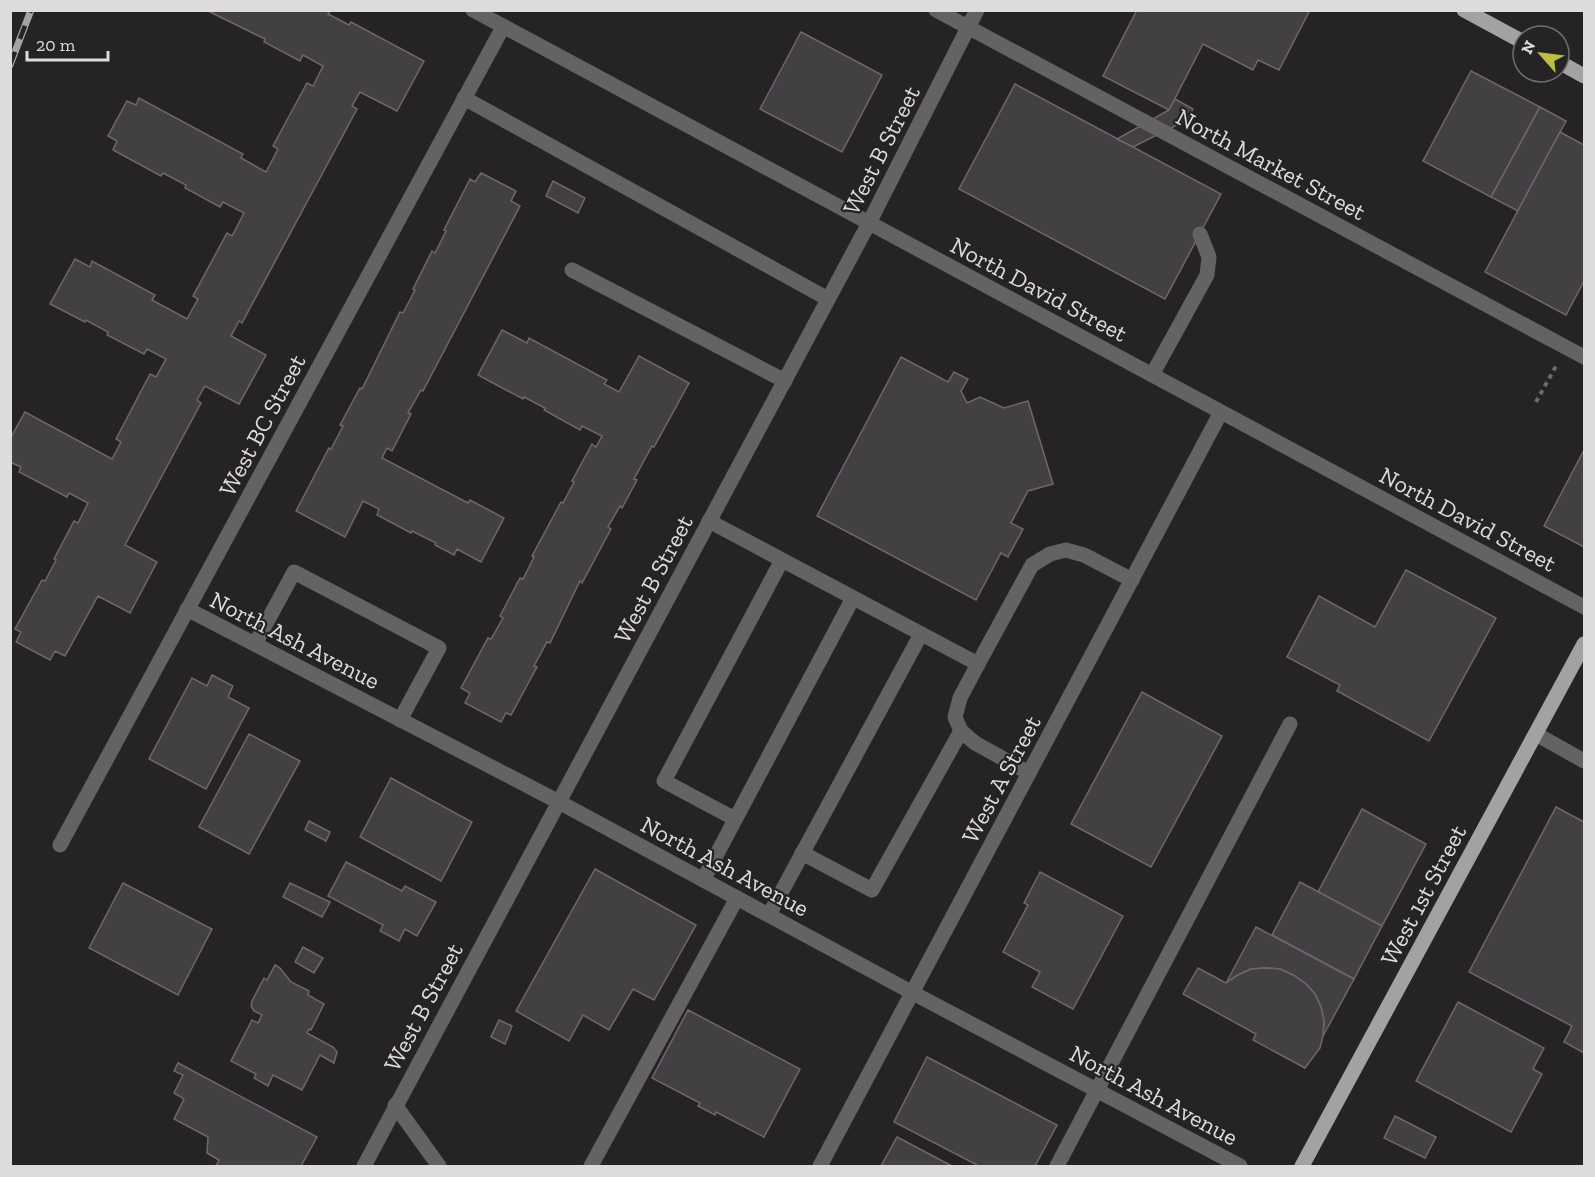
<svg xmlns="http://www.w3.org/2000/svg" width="1595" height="1177" font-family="'Zilla Slab',serif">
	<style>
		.building { fill: #434044; stroke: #6c686c; stroke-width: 1.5 }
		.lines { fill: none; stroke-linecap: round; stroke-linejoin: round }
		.path { stroke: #6c6a6d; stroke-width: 4; stroke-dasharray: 4.5 4.5; stroke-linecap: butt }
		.lane { stroke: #646264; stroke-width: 15 }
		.street { stroke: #646264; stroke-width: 15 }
		.primary { stroke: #a4a1a4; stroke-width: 15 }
		.rail-casing { stroke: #a5a2a5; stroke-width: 7 }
		.rail { stroke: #262326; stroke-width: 4.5; stroke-dasharray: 14; stroke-linecap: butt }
		.labels { text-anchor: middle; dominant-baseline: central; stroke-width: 4.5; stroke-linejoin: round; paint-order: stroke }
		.street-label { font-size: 24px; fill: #dddbde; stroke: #262326 }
	</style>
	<rect width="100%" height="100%" fill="#262326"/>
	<g class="building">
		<path d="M206 10H328L330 11 328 14 349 25 351 22 424 61 397 111 360 92 352 106 357 109 242 323 239 321 231 336 266 355 239 404 205 386 197 400 201 403 125 545 157 562 130 613 98 596 65 656 55 651 50 660 16 642 21 632 15 629 42 580 45 581 56 560 54 559 74 521 78 523 88 503 69 493 67 497 19 472 21 467 10 462V439L25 412 112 459 121 442 116 439 150 374 156 377 166 359 147 349 144 354 107 335 108 332 86 320 85 322 50 304 75 259 90 267 92 261 155 295 152 300 187 319 198 299 193 296 227 233 232 236 244 213 223 202 220 207 185 188 186 185 163 173 161 176 113 150 117 141 108 136 127 101 136 105 139 98 243 154 241 158 266 172 278 149 273 146 307 83 313 86 323 66 303 55 300 61 264 42 265 39Z"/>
		<path d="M1137 10H1310L1279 70 1258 60 1253 70 1203 44 1169 110 1103 76Z"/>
		<path d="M801 32 882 75 842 152 760 109Z"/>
		<path d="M1471 71 1540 107 1491 197 1423 161Z"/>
		<path d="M1015 84 1221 194 1165 299 959 189Z"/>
		<path d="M1175 99 1193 109 1187 120 1133 147 1117 139 1169 110Z"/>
		<path d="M1540 107 1566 121 1518 211 1491 197Z"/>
		<path d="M1560 132 1584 145V281L1566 315 1485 272Z"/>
		<path d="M481 173 516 191 511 201 520 206 423 391 421 390 408 413 411 414 392 451 387 448 382 458 468 503 470 500 504 518 481 562 457 549 454 555 435 545 436 543 412 531 411 533 377 515 379 509 363 501 345 537 296 511 329 448 331 449 343 426 340 425 360 388 362 389 400 312 403 313 415 290 413 289 432 251 435 253 446 231 444 230 470 179 475 182Z"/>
		<path d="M553 181 585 198 578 213 546 196Z"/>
		<path d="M502 330 527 343 529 338 607 380 604 384 619 392 639 356 689 383 654 447 652 446 634 479 637 480 622 508 620 506 608 527 611 529 582 583 580 581 550 643 547 642 534 666 537 667 511 715 506 713 501 722 465 703 470 693 461 688 488 638 491 639 503 618 500 616 520 578 523 579 534 557 532 556 561 502 563 503 574 482 572 481 592 444 596 447 602 436 582 426 580 430 544 410 545 408 524 397 523 399 478 375Z"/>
		<path d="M901 357 948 382 954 372 968 379 961 391 967 403 980 397 1004 408 1028 401 1053 484 1028 491 1011 523 1023 529 1008 557 1001 553 976 600 817 516Z"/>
		<path d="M1584 450V547L1544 526Z"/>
		<path d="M1406 570 1496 618 1429 741 1337 691 1340 685 1287 657 1319 596 1375 627Z"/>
		<path d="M212 675 233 686 228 697 249 708 206 789 149 759 192 678 207 686Z"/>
		<path d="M1142 692 1222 736 1151 867 1071 824Z"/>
		<path d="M249 734 300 761 249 854 199 827Z"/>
		<path d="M391 778 472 822 441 881 360 837Z"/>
		<path d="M1556 807 1584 822V1053L1564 1042 1572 1026 1469 972Z"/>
		<path d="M1362 809 1426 844 1382 926 1318 892Z"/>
		<path d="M309 821 330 832 326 841 305 830Z"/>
		<path d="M346 862 402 891 405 886 436 902 417 936 405 929 399 941 380 931 383 925 328 896Z"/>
		<path d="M595 869 696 925 654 1000 633 989 609 1030 583 1015 569 1041 516 1011Z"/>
		<path d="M1040 872 1123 916 1073 1009 1032 987 1040 972 1003 952 1028 905 1024 903Z"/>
		<path d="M1300 882 1382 926 1354 979 1272 935Z"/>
		<path d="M123 883 212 929 178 995 89 948Z"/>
		<path d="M290 883 330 902 322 917 283 897Z"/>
		<path d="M1256 927 1354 979 1323 1036 1324 1021 1321 1007 1315 994 1305 983 1293 975 1280 969 1266 968 1251 969 1238 975 1226 983Z"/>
		<path d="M303 947 323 958 314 973 295 962Z"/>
		<path d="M275 965 280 968 291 982 309 991 308 995 324 1004 311 1030 309 1029 307 1033 333 1047 337 1052 334 1063 320 1055 302 1090 273 1075 268 1086 254 1078 256 1074 231 1061 252 1020 258 1023 262 1015 254 1011 251 1006 252 1001 264 978 267 980Z"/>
		<path d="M1198 968 1226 983 1238 975 1251 969 1266 968 1280 969 1293 975 1305 983 1315 994 1321 1007 1324 1021 1323 1036 1320 1048 1305 1068 1253 1040 1256 1034 1183 994Z"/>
		<path d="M1458 1002 1544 1048 1533 1069 1542 1074 1511 1132 1416 1081Z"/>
		<path d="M688 1010 800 1069 764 1137 716 1112 715 1115 698 1106 700 1103 652 1078Z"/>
		<path d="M499 1020 512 1026 505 1044 491 1037Z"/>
		<path d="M927 1057 1057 1125 1035 1166H979L894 1122Z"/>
		<path d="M178 1063 317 1137 301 1166H216L219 1160 207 1153 208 1137 174 1119 184 1099 174 1093 183 1075 174 1071Z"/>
		<path d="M1395 1116 1436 1137 1425 1158 1384 1138Z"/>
		<path d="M897 1137 952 1166H881Z"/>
	</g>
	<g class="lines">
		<path class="path" d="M1536 402 1556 366"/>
		<g class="lane">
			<path d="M464 98 828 299"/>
			<path d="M572 270 785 381"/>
			<path d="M1152 375 1207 275 1209 257 1200 234"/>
			<path d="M709 521 978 664"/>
			<path d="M255 644 294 572 439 648 400 720"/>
			<path d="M1536 734 1584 761"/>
			<path d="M1029 773 975 743 961 731 955 717 960 698 978 664 1032 565 1050 554 1066 550 1084 555 1132 580"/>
			<path d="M735 819 664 781 782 560"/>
			<path d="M802 853 872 890 961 731"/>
			<path d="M703 880 853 598"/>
			<path d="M769 915 921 634"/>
			<path d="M591 1166 737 898"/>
			<path d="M1057 1166 1290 724"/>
		</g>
		<g class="street">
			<path d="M473 10 1584 607"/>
			<path d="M936 10 1584 357"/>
			<path d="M187 609 559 802 913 993 1240 1166"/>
			<path d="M60 845 503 27"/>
			<path d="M395 1105 439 1166"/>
			<path d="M364 1166 869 223 977 10"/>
			<path d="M820 1166 1221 412"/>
		</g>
		<g class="primary">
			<path d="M1464 10 1523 42"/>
			<path d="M1559 62 1584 76"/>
			<path d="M1302 1166 1584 644"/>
		</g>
		<defs>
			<path id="rail" d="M10 65 31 10"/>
		</defs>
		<use href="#rail" class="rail-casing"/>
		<use href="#rail" class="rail"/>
	</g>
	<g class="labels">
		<g class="street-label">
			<text transform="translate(881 150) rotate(-63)">West B Street</text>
			<text transform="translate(1271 164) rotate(28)">North Market Street</text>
			<text transform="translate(1039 289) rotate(28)">North David Street</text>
			<text transform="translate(262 425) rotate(-62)">West BC Street</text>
			<text transform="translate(1468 519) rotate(28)">North David Street</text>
			<text transform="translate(653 579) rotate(-62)">West B Street</text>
			<text transform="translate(295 640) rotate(27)">North Ash Avenue</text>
			<text transform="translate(1001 779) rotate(-62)">West A Street</text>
			<text transform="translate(725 866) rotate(28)">North Ash Avenue</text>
			<text transform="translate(1423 895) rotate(-62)">West 1st Street</text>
			<text transform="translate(423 1007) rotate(-62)">West B Street</text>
			<text transform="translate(1154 1095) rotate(28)">North Ash Avenue</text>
		</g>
	</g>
	<rect width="1595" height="1177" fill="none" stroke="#dddbde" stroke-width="24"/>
	<g transform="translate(1541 54) rotate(298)"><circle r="28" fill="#262326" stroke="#6f6d70" stroke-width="1.5"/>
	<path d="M0-4.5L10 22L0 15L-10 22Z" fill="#bcbf44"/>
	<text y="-9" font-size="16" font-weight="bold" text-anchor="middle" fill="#dddbde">N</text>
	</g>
	<path d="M27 51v9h81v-9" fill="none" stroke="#dddbde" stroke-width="3"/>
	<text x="36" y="51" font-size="18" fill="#dddbde" stroke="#262326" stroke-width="4.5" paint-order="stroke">20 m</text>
</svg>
